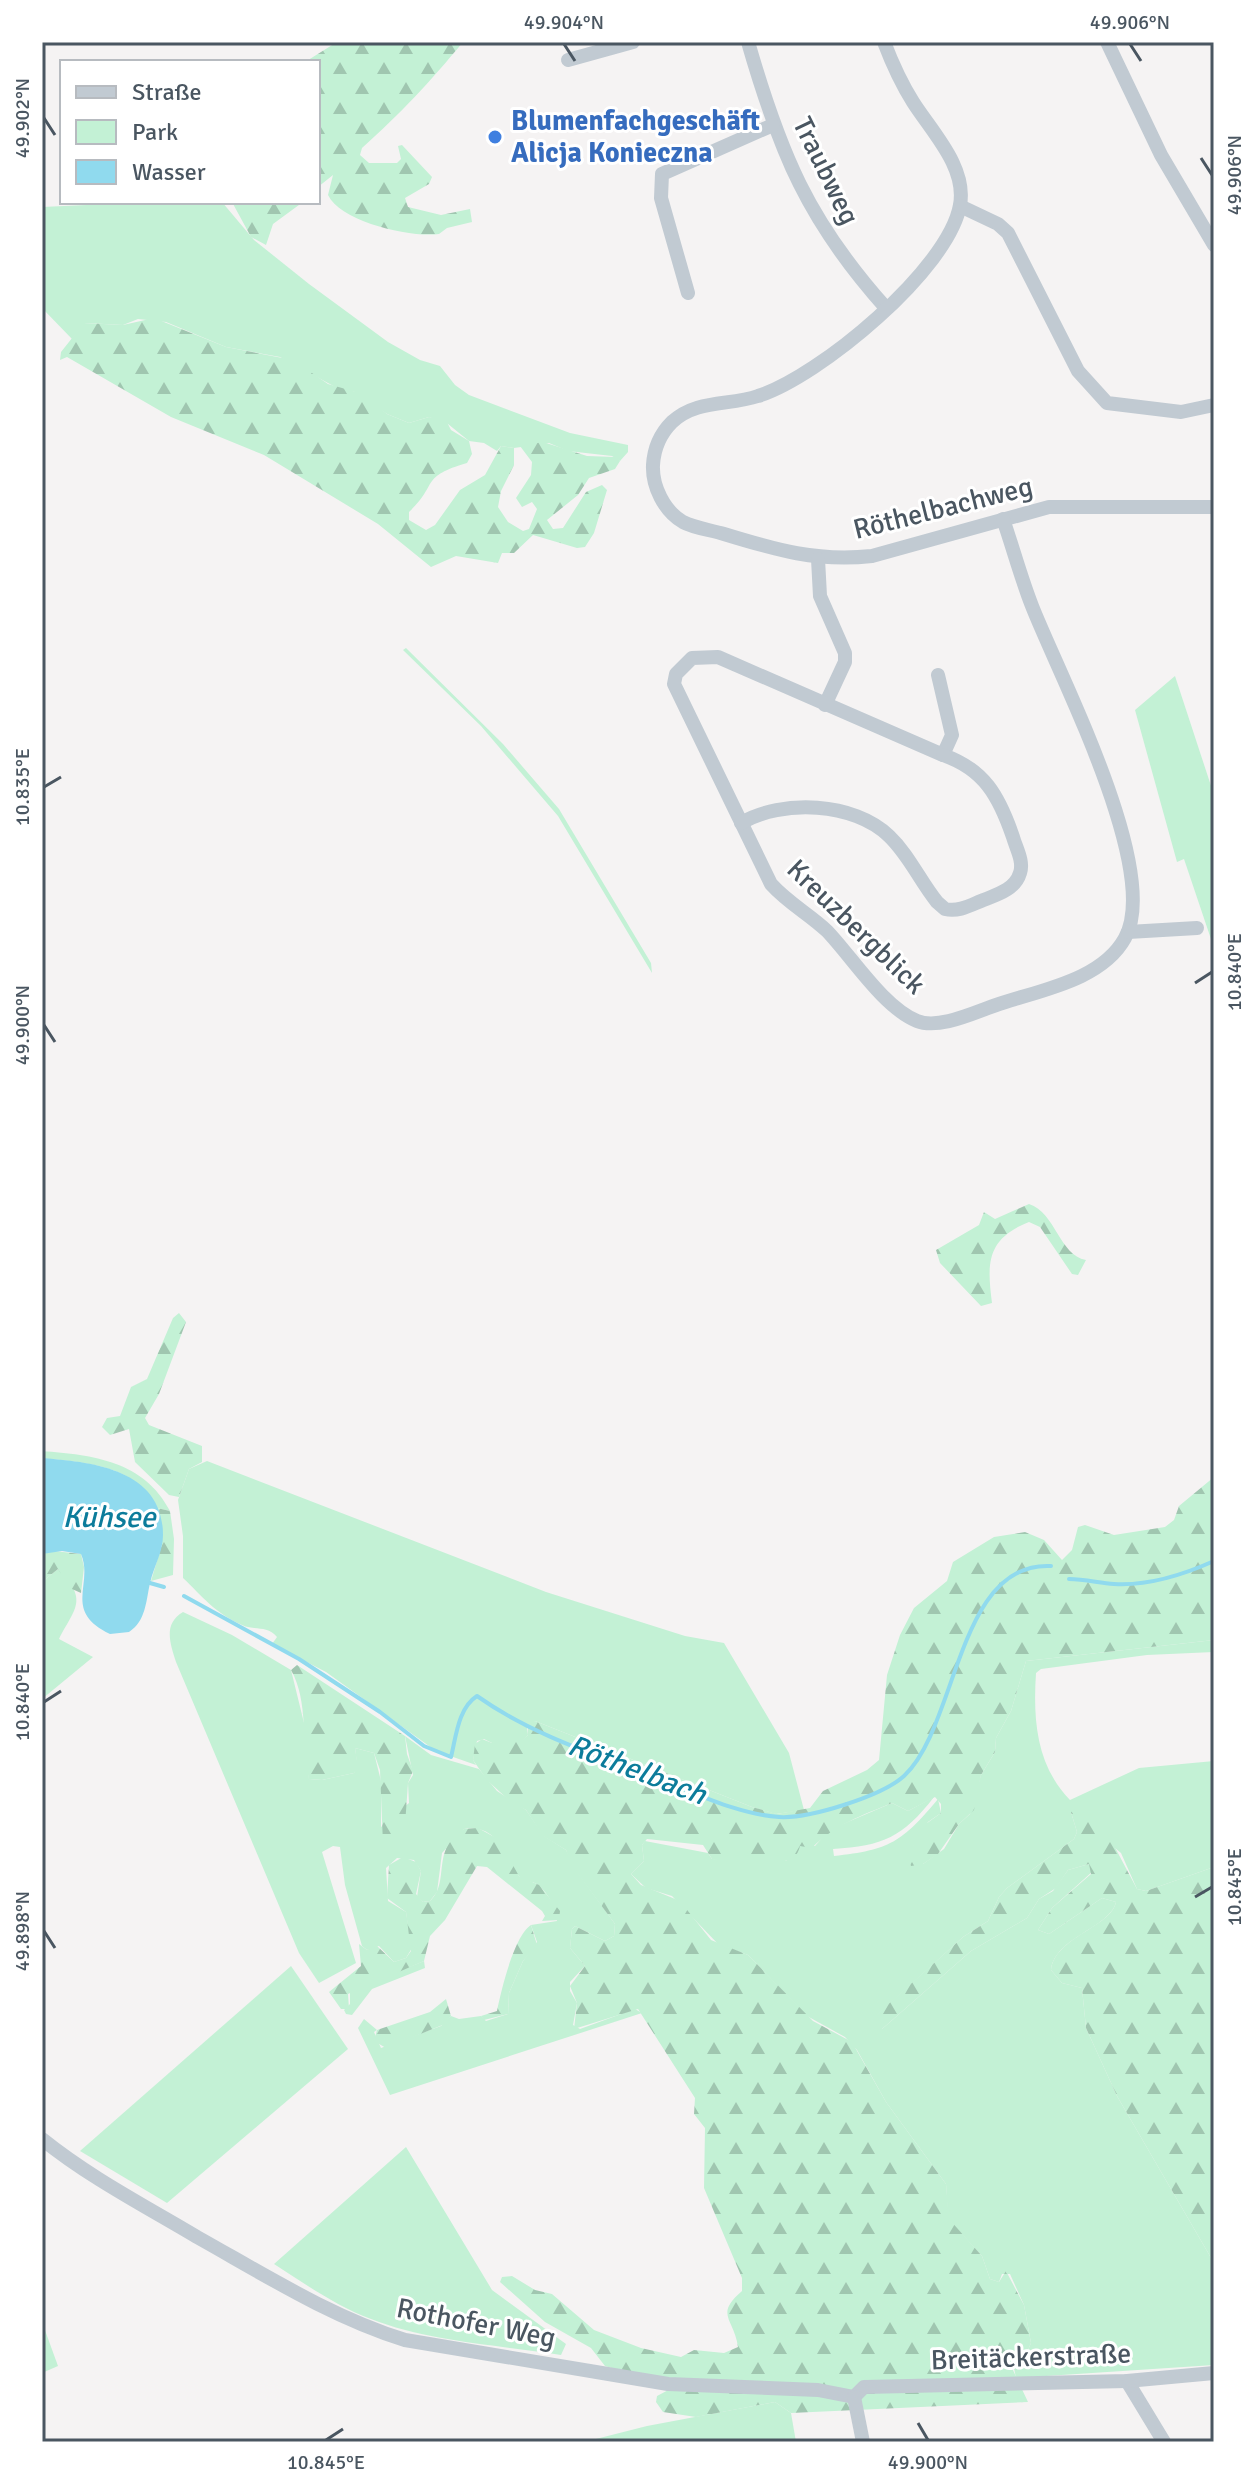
<svg xmlns="http://www.w3.org/2000/svg" width="1256" height="2484" font-family="Signika,sans-serif">
	<style>
		.green { fill: #c3f1d5 }
		.forest { fill: url(#forest-firs) }
		.water { fill: #90daee }
		.lines { fill: none; stroke-linecap: round; stroke-linejoin: round }
		.stream { stroke: #90daee; stroke-width: 4 }
		.street { stroke: #c1cad2; stroke-width: 14 }
		.ticks { fill: none; stroke: #4a5661; stroke-width: 3 }
		.shop-dot { fill: #3f7fe0; stroke: #fff; stroke-width: 3 }
		.labels { text-anchor: middle; dominant-baseline: central; stroke-width: 6; stroke-linejoin: round; paint-order: stroke }
		.shop-label { font-size: 28px; font-weight: bold; fill: #366cbe; stroke: #fff; text-anchor: start }
		.street-label { font-size: 28px; fill: #4a5661; stroke: #fff }
		.water-label { font-size: 30px; font-style: italic; fill: #0c7c9b; stroke: #fff }
		.neatline { fill: none; stroke: #4a5661; stroke-width: 3 }
		.ticks-label { font-size: 20px; text-anchor: middle; fill: #4a5661 }
	</style>
	<defs>
		<pattern id="forest-firs" width="22" height="20" patternUnits="userSpaceOnUse" patternTransform="scale(2)"><rect width="22" height="20" fill="#c3f1d5"/><path d="M5 1l3.5 6h-7zM16 11l3.5 6h-7z" fill="#a0c6b0"/></pattern>
	</defs>
	<rect width="100%" height="100%" fill="#f5f3f3"/>
	<g class="green">
		<path d="M153 202H222L254 240 309 284 388 342 420 360 440 366 455 385 469 395 570 433 628 445V452L620 461 612 456 568 451 549 443 514 448 501 446 497 451 484 443 469 441 448 424 429 417 409 423 387 414 355 392 339 389 280 357 226 347 166 322 138 319 123 325 85 323 72 339 42 308V207Z"/>
		<path d="M406 648 503 744 559 809 651 963 652 973 558 816 481 726 403 650Z"/>
		<path d="M1175 676 1214 795V948L1184 859 1177 862 1135 710Z"/>
		<path d="M42 1451C93 1455 144 1461 170 1511L157 1508C135 1464 86 1463 42 1458Z"/>
		<path d="M207 1461 546 1592 685 1636 724 1643 789 1753 804 1810 776 1814 752 1807 535 1721 527 1727 528 1735 522 1742 492 1743 484 1739 477 1741 473 1760 476 1765 436 1751 326 1672 272 1644 277 1637C267 1625 255 1631 242 1625 216 1614 202 1596 183 1578V1536L178 1500 189 1469Z"/>
		<path d="M58 1569C89 1600 75 1608 59 1639L93 1657 42 1699V1582Z"/>
		<path d="M183 1612 232 1635 291 1670 305 1727 309 1779 322 1780 354 1773 357 1764 355 1748 374 1753 381 1781V1827L409 1803 408 1783 413 1775 405 1736 431 1755 479 1769 497 1791 526 1810 544 1836 566 1850 578 1873 615 1924 614 1936 605 1941 575 1926 572 1929 570 1948 585 1966 570 1982V1991L577 2003 573 2025 580 2029 635 2009 642 2013 390 2095 358 2028 364 2019 377 2030 374 2032 381 2048 441 2026 451 2016 459 2019 481 2016 486 2021 508 2014 509 1993 523 1961 537 1942 531 1925 557 1921C556 1908 549 1894 538 1885 532 1880 527 1883 521 1878 501 1858 502 1824 464 1829L442 1853 437 1892 430 1901 423 1902 417 1897 421 1871 414 1860 397 1858 386 1868 388 1901 406 1912 412 1948 406 1958 394 1962 379 1946 367 1950 362 1946 345 1885 340 1847 333 1846 322 1852 356 1963 319 1983 299 1953 176 1662C170 1643 163 1624 183 1612Z"/>
		<path d="M1214 1640V1652L1147 1655 1041 1669 1036 1673C1033 1719 1036 1765 1070 1800L1139 1768 1214 1761V1867L1146 1891 1137 1889 1121 1853 1071 1812 1077 1832 1074 1839 1007 1888 999 1897 988 1921 963 1937 875 2017 882 2029 971 1951 1027 1918 1039 1899 1053 1891 1068 1870 1089 1864 1093 1871 1052 1908 1038 1930 1049 1934 1102 1898 1116 1902C1110 1928 1055 1937 1051 1970L1062 1983 1082 1988 1086 2028 1117 2096 1214 2263V2365L1016 2378 1013 2363 1027 2352 1031 2343 1024 2305 1010 2274H1002L999 2282 990 2279 982 2256 948 2219 946 2184 886 2102 857 2050 845 2037 807 2016 748 1955 718 1944 672 1896 646 1888 631 1874 644 1861 642 1845 645 1841 708 1853 712 1859 786 1861 800 1846H815L829 1830 892 1803 908 1811 934 1797C903 1837 883 1846 833 1849L834 1856C890 1850 902 1842 938 1799L941 1813 928 1822 913 1847 923 1864 944 1849 959 1824 970 1814 981 1775 995 1752 996 1738 1011 1711 1026 1661Z"/>
		<path d="M424 1961 425 1968 372 1989 352 2015 346 2014 344 2010 350 2004V1991Z"/>
		<path d="M291 1966 348 2049 167 2203 80 2151Z"/>
		<path d="M406 2147 492 2290 566 2344 561 2355C500 2345 430 2342 371 2319 336 2306 305 2284 274 2264Z"/>
		<path d="M42 2322 58 2366 42 2373Z"/>
		<path d="M775 2402 791 2413 796 2442H584L647 2426Z"/>
	</g>
	<g class="forest">
		<path d="M337 42H463C430 82 401 113 362 148L360 155 369 163H397L401 159 398 146 402 145 432 177 429 184 405 198 408 207 441 215 470 209 472 222 447 228 439 234C411 238 341 222 328 195L333 175 318 187V62H305Z"/>
		<path d="M232 202H303L273 224 266 245 251 237Z"/>
		<path d="M154 318 226 347 293 360 328 384 363 394 387 414 409 423 429 417 446 420 451 430 469 441 472 454 467 463C419 477 439 484 409 512V520L426 530 435 525 460 490 485 475 501 446 514 448V465L501 491 498 507 508 522 523 531 529 529 537 509 532 502 522 507 516 498 531 475 532 462 520 446 543 442 587 456 616 457 620 461 615 469 589 478 578 495 547 520 553 529 563 528 586 492 602 485 607 490 594 533 585 547 577 548 533 535 514 553H502L498 563 456 556 431 567 378 524 264 455 171 417 67 357 60 360 61 352 84 323 123 325Z"/>
		<path d="M1029 1204C1056 1213 1059 1255 1086 1260L1078 1275 1072 1274 1040 1227 1029 1222C986 1239 987 1264 992 1303L981 1306 940 1263 936 1250 979 1225 984 1212 995 1219Z"/>
		<path d="M179 1313 186 1322 159 1394 145 1418 149 1425 202 1446V1462L189 1469 179 1497 169 1495 135 1462 129 1429 110 1435 102 1427 107 1418 120 1416 131 1387 147 1379 173 1318Z"/>
		<path d="M1214 1477V1640L1026 1661 1011 1711 996 1738 995 1752 981 1775 974 1810 959 1824 938 1854 923 1864 911 1866 908 1856 923 1826 941 1813V1804L935 1797 908 1811 892 1803C863 1815 834 1825 812 1848L800 1846C799 1850 797 1855 793 1858 782 1866 726 1862 712 1859L703 1845 647 1839 642 1845 644 1861 631 1874 641 1885 680 1901 711 1940 748 1955 813 2021 852 2042 886 2102 946 2184 949 2219 982 2256 990 2279 999 2282 1006 2271 1024 2305 1031 2343 1027 2352 1015 2358 1012 2368 1028 2402 791 2413 775 2402 696 2417 663 2412 656 2402 657 2396 674 2387 605 2366 591 2348 545 2322 500 2282 502 2277 512 2276 535 2290 552 2294 594 2330 641 2348 681 2357 694 2350 724 2353 738 2347C734 2318 714 2315 742 2291V2278L704 2188 705 2128 694 2114 695 2098 638 2009 574 2029 577 2003 570 1986 585 1966 570 1948 572 1929 575 1926 605 1941 614 1936 615 1924 572 1866 566 1850 543 1836 526 1810 512 1803 487 1780 473 1760 475 1744 482 1739 492 1743 503 1739 521 1742 528 1735V1723L535 1721 752 1807 777 1814 810 1808 823 1791 867 1770 879 1760 887 1675 900 1635 914 1608 947 1581 953 1562 994 1537 1025 1532 1044 1540 1062 1560 1072 1550 1078 1527 1085 1525 1114 1535 1165 1527 1174 1520 1179 1506Z"/>
		<path d="M157 1508 170 1511 174 1539 173 1575 151 1581 162 1544Z"/>
		<path d="M54 1551 81 1554 84 1567 81 1593 72 1589 58 1569 42 1582V1554Z"/>
		<path d="M297 1665 405 1736 407 1754 413 1771 408 1783 405 1825 395 1841 383 1844 380 1770 374 1753 355 1748 358 1767 354 1773 322 1780 309 1779C301 1744 309 1702 291 1670Z"/>
		<path d="M1082 1807 1101 1821 1137 1889 1146 1891 1214 1867V2263L1117 2096 1086 2028 1082 1988 1062 1983 1051 1970C1055 1937 1111 1927 1116 1902L1102 1898 1049 1934 1038 1930 1052 1908 1091 1874 1089 1864 1068 1870 1056 1888 1039 1899 1027 1918 971 1951 882 2029 878 2031 872 2025 874 2017 963 1937 988 1921 999 1897 1007 1888 1074 1839 1077 1832 1071 1812Z"/>
		<path d="M478 1828 498 1839 519 1876 539 1885 560 1911 559 1920 542 1921 545 1916 542 1911 487 1867 477 1866 445 1920 430 1936 424 1961 348 1994 349 2009H341L329 1992 361 1966 359 1944 367 1950 376 1945 394 1962 406 1958 411 1951 406 1912 387 1898 389 1865 403 1857 416 1862 421 1871 416 1894 423 1902 430 1901C451 1882 430 1849 464 1829Z"/>
		<path d="M531 1925 537 1945 523 1961 509 1993 508 2014 484 2020 481 2016 497 2011C501 1991 514 1936 531 1925Z"/>
		<path d="M446 1999 451 2016 445 2024 386 2048 374 2041 377 2030 430 2012Z"/>
	</g>
	<path class="water" d="M42 1458C92 1462 163 1469 163 1535 163 1552 154 1566 150 1583 146 1601 146 1621 129 1632L110 1634C62 1611 94 1584 81 1554L62 1551 42 1554Z"/>
	<g class="lines">
		<g class="stream">
			<path d="M1069 1579C1085 1579 1099 1583 1114 1584 1147 1586 1185 1574 1214 1561"/>
			<path d="M150 1583 164 1587"/>
			<path d="M184 1596 299 1659 380 1712 424 1746 451 1757C456 1737 458 1708 477 1696 532 1735 596 1755 658 1779 698 1794 737 1814 779 1817 809 1819 882 1796 904 1776 958 1726 957 1561 1051 1566"/>
		</g>
		<g class="street">
			<path d="M748 42C780 153 808 221 886 308"/>
			<path d="M884 42C892 63 901 83 913 102 932 132 967 167 960 205 949 269 819 377 758 396 729 406 697 399 672 422 660 434 654 448 653 465 652 486 664 511 683 522 694 528 711 530 724 534 776 550 817 562 872 556L1049 507H1214"/>
			<path d="M1107 42 1161 155 1214 245"/>
			<path d="M568 60 633 42"/>
			<path d="M960 206 998 224 1008 233 1078 371 1107 403 1181 412 1214 405"/>
			<path d="M688 293 661 198 662 174 773 125"/>
			<path d="M818 559 820 596 845 653V662L825 705"/>
			<path d="M938 675 952 735 943 755 718 657 692 658 676 674 674 684 771 884C788 903 809 914 827 931 852 957 883 1007 917 1021 940 1030 977 1011 999 1004 1041 990 1102 980 1125 938 1162 871 1059 675 1032 606 1021 578 1013 548 1003 519"/>
			<path d="M741 823C782 799 854 802 889 836 909 855 920 881 937 902L945 909C958 912 969 906 981 901 996 895 1015 890 1020 873 1024 861 1016 848 1013 837 999 796 984 769 943 755"/>
			<path d="M1128 932 1197 928"/>
			<path d="M42 2139C89 2177 145 2206 197 2237 265 2275 331 2317 405 2340L668 2384 818 2390 854 2397"/>
			<path d="M1127 2381 1164 2442"/>
			<path d="M854 2397 864 2387 1127 2381 1214 2373"/>
			<path d="M854 2397 863 2442"/>
		</g>
	</g>
	<path class="ticks" d="M564 44 575 61M1130 44 1141 61M44 118 55 135M1201 158 1212 175M44 787 61 777M1195 983 1212 972M44 1025 55 1042M44 1702 61 1691M1195 1897 1212 1887M44 1931 55 1948M918 2423 928 2440M326 2440 343 2429"/>
	<circle class="shop-dot" cx="495" cy="137" r="8"/>
	<g class="labels">
		<g class="shop-label">
			<text x="511" y="121">Blumenfachgeschäft<tspan x="511" dy="32">Alicja Konieczna</tspan></text>
		</g>
		<g class="street-label">
			<text transform="translate(826 171) rotate(64)">Traubweg</text>
			<text transform="translate(943 508) rotate(-14)">Röthelbachweg</text>
			<text transform="translate(856 927) rotate(44)">Kreuzbergblick</text>
			<text transform="translate(476 2323) rotate(11)">Rothofer Weg</text>
			<text transform="translate(1031 2357) rotate(-2)">Breitäckerstraße</text>
		</g>
		<g class="water-label">
			<text x="109" y="1517">Kühsee</text>
			<text transform="translate(637 1770) rotate(21)">Röthelbach</text>
		</g>
	</g>
	<rect width="1256" height="2484" fill="none" stroke="#ffffff" stroke-width="88"/>
	<rect x="60" y="60" width="260" height="144" fill="#ffffff" stroke="#b7bbc0" stroke-width="2"/>
	<rect x="76" y="86" width="40" height="12" fill="#c1cad2" stroke="#b7bbc0" stroke-width="2"/>
	<text x="132" y="100" font-size="24" fill="#4a5661">Straße</text>
	<rect x="76" y="120" width="40" height="24" fill="#c3f1d5" stroke="#b7bbc0" stroke-width="2"/>
	<text x="132" y="140" font-size="24" fill="#4a5661">Park</text>
	<rect x="76" y="160" width="40" height="24" fill="#90daee" stroke="#b7bbc0" stroke-width="2"/>
	<text x="132" y="180" font-size="24" fill="#4a5661">Wasser</text>
	<rect x="44" y="44" width="1168" height="2396" class="neatline"/>
	<g class="ticks-label">
		<text x="564" y="29">49.904°N</text>
		<text x="1130" y="29">49.906°N</text>
		<text transform="translate(22 118) rotate(-90)" y="7">49.902°N</text>
		<text transform="translate(1234 175) rotate(-90)" y="7">49.906°N</text>
		<text transform="translate(22 787) rotate(-90)" y="7">10.835°E</text>
		<text transform="translate(1234 972) rotate(-90)" y="7">10.840°E</text>
		<text transform="translate(22 1025) rotate(-90)" y="7">49.900°N</text>
		<text transform="translate(22 1702) rotate(-90)" y="7">10.840°E</text>
		<text transform="translate(1234 1887) rotate(-90)" y="7">10.845°E</text>
		<text transform="translate(22 1931) rotate(-90)" y="7">49.898°N</text>
		<text x="326" y="2469">10.845°E</text>
		<text x="928" y="2469">49.900°N</text>
	</g>
</svg>
